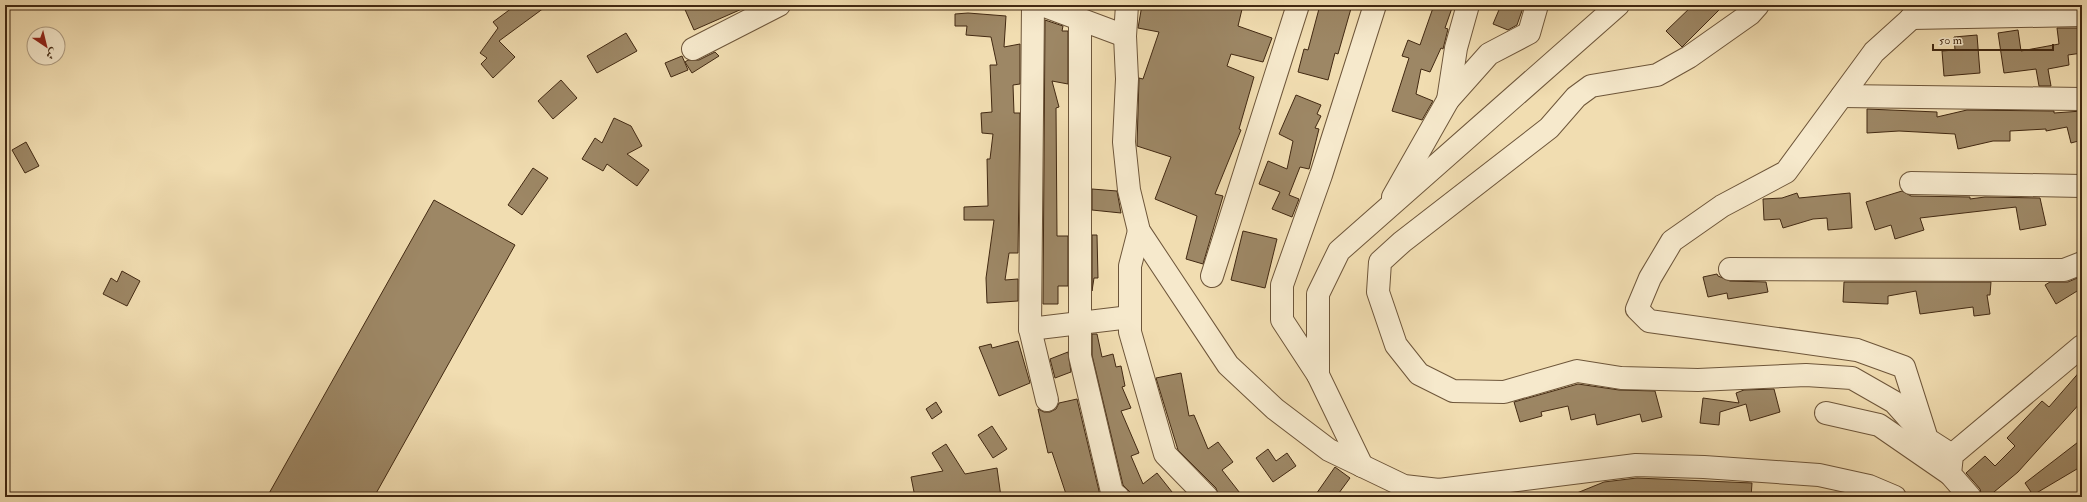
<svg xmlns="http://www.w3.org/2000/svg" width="2087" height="502" font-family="'IM FELL Double Pica',Amiri,serif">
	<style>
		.building { fill: #9d8765; stroke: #422912 }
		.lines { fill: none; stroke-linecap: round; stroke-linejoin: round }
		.minor-casing { stroke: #6e563a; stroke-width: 24 }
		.minor { stroke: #f6e9cc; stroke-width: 22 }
	</style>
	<rect width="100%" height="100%" fill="#f1ddb1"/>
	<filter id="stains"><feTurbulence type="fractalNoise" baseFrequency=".005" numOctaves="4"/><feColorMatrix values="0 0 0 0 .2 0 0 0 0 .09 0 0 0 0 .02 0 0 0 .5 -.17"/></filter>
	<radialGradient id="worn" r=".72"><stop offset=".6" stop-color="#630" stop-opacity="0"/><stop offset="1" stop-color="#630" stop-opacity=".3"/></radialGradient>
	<g class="building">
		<path d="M516 5H548L499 41 515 57 493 78 481 64 487 58 480 53 498 28 493 22Z"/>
		<path d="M683 5H751L694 30Z"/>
		<path d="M1142 5H1243L1238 26 1272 38 1263 62 1231 54 1227 66 1254 77 1239 129 1241 130 1215 194 1223 196 1203 264 1186 259 1197 216 1155 199 1171 157 1137 146 1139 78 1143 79 1159 32 1138 28Z"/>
		<path d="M1320 5H1352L1338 54 1335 53 1328 80 1298 72 1304 49 1308 50Z"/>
		<path d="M1434 5H1453L1445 28 1448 29 1443 49 1441 48 1430 72 1421 69 1416 94 1433 101 1422 120 1392 111 1409 58 1402 56 1408 40 1420 45Z"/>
		<path d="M1501 5H1524L1517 25 1508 30 1493 24Z"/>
		<path d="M1693 5H1724L1682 47 1666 31Z"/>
		<path d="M968 13 1006 16 1004 47 1020 44V84L1013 85 1014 113H1020L1018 253H1009L1005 280 1018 279V301L987 303 986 278 994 220H964V207L988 206 987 159H990L993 134 982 133 981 113 992 112 990 65H997L991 37 966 35 967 26H955V14Z"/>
		<path d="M1045 20 1063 26 1062 31H1068V84L1052 81 1059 107 1056 108 1057 236H1068V286H1058V304H1043Z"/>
		<path d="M2057 28H2082V53L2068 55 2069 65 2048 69 2051 86H2039L2036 69 2004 73 1998 33 2018 30 2021 51 2059 44Z"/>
		<path d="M626 33 637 51 597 73 587 56Z"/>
		<path d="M1977 35 1980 73 1944 76 1942 51 1955 50 1954 37Z"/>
		<path d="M715 52 719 56 692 73 685 62 688 60H699Z"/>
		<path d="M682 56 688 70 671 77 665 63Z"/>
		<path d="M561 80 577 98 553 119 538 101Z"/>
		<path d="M1296 95 1321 105 1317 114 1321 116 1315 128 1319 129 1309 169 1300 167 1289 195 1299 199 1292 217 1272 209 1280 192 1259 184 1268 161 1287 169 1293 141 1279 134Z"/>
		<path d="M1867 109 1937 112V117L1967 110 2054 111V113L2082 111V140L2071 143 2067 127 2046 131V129L2010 131V141H1993L1958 149 1955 134 1899 131 1867 133Z"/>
		<path d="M614 118 631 126 642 146 627 154 649 170 637 186 607 164 603 171 582 159 595 138 602 143Z"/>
		<path d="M26 142 39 166 25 173 12 150Z"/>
		<path d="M533 168 548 178 522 215 508 205Z"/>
		<path d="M1092 189 1117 191 1121 213 1092 210Z"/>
		<path d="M1902 191 1911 196 1970 197V199L1985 197 2040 198 2046 225 2020 230 2016 207 1920 218 1924 230 1895 239 1891 225 1875 230 1866 202Z"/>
		<path d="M1797 193 1799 198 1850 193 1852 228 1828 230 1827 218 1813 219 1783 228 1780 219 1764 220 1763 199 1782 198Z"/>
		<path d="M434 200 515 245 374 497H267Z"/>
		<path d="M1243 231 1277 239 1265 288 1231 280Z"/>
		<path d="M1092 235H1097L1098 278H1094L1092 291Z"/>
		<path d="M122 271 140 281 127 306 103 294 111 278 117 282Z"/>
		<path d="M1717 274 1718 276 1730 281 1766 282 1768 292 1728 299 1727 293 1708 297 1703 277Z"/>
		<path d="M2082 276V288L2056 304 2045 285 2050 282H2068Z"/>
		<path d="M1844 282H1991L1990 295H1987L1990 314 1974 316 1973 307 1920 314 1916 291 1888 296V304L1843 302Z"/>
		<path d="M1092 334H1097L1102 357 1113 354 1116 367 1121 366 1125 386 1122 387 1131 408 1121 411 1139 453 1131 456 1143 484 1157 473 1176 497H1130V492L1123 485 1092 355Z"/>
		<path d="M1018 341 1030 383 999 396 979 347 991 344 992 348Z"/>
		<path d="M1068 352 1071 372 1055 378 1050 359Z"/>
		<path d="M2082 369V401L2018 472 1988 497H1982L1980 489 1966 473 1985 456 1995 466 2015 446 2007 438 2042 401 2049 407Z"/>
		<path d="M1181 373 1189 416 1194 415 1208 449 1218 442 1233 462 1222 470 1243 497H1219L1216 488 1178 450 1156 378Z"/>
		<path d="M1578 384 1619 390 1655 391 1662 417 1642 422 1640 414 1597 425 1595 414 1571 420 1568 406 1541 412 1542 416 1520 422 1514 402Z"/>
		<path d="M1774 389 1780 412 1750 421 1746 404 1720 412 1719 425 1700 423 1703 398 1739 403 1736 393 1744 390Z"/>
		<path d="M1077 399 1100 495 1101 497H1067L1052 452 1048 453 1038 409 1044 412H1050L1056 409 1059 403Z"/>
		<path d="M936 402 942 412 932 419 926 409Z"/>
		<path d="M992 426 1007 449 993 458 978 435Z"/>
		<path d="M2082 439V466L2033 495 2025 483Z"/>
		<path d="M946 444 965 474 997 468 1001 497H915L911 477 943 471 932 453Z"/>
		<path d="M1268 449 1276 461 1287 453 1296 466 1273 482 1256 458Z"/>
		<path d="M1335 467 1350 478 1336 497H1314Z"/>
		<path d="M1637 478 1752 483 1751 497H1567L1604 482Z"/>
	</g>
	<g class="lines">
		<defs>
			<g id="minor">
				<path d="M1033 5 1030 329 1130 317"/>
				<path d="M1042 5 1125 36"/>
				<path d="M1127 5 1125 36 1127 79 1124 142 1129 190 1139 231 1228 365 1275 409 1329 450 1404 486 1439 490 1636 465 1704 467 1819 475 1869 486 1895 497"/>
				<path d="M1758 5 1750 14 1689 57 1657 75 1591 86 1576 97 1549 128 1402 242 1380 262 1378 292 1396 345 1419 374 1453 391 1504 392 1577 371 1621 378 1698 380 1806 375 1852 378 1894 402 1927 439"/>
				<path d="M1926 5 1874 52 1786 172 1722 206 1672 241 1650 278 1637 309 1649 321 1857 350 1904 367 1927 439 1952 455"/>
				<path d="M1911 18 2082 15"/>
				<path d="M1080 21V356L1112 492 1118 497"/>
				<path d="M693 49 779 5"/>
				<path d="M1842 96 2082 99"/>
				<path d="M1448 100 1456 48 1468 5"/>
				<path d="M1911 183 2082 186"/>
				<path d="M1393 197 1448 100 1489 54 1529 33 1537 5"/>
				<path d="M1139 231 1130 266V332L1165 454 1207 497"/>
				<path d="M1730 269 2064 270 2082 263"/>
				<path d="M1212 276 1298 5"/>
				<path d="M1030 329 1047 400"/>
				<path d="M1318 375 1282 320V285L1321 175 1375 5"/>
				<path d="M1826 413 1879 425 1950 474"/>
				<path d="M1362 466 1318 375V294L1339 251 1618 5"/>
				<path d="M1970 497 1950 474 1952 455 2082 346"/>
			</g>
		</defs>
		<use href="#minor" class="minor-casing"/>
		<use href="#minor" class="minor"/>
	</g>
	<rect width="2087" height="502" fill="none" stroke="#f1ddb1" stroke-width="20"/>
	<rect x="6" y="6" width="2075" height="490" fill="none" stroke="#422912" stroke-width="2"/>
	<rect x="10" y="10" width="2067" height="482" fill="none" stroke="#422912"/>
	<g transform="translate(46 46) rotate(145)"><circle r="19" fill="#f6e9cc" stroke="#ae9c82"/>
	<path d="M0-3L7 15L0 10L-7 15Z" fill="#8f2418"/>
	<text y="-6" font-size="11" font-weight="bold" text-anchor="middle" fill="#422912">ش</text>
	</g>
	<path d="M1933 44v6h120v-6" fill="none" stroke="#422912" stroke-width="2"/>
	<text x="1939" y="44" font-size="12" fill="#422912" stroke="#f6e9cc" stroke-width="3" paint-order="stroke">50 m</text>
	<rect width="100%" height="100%" filter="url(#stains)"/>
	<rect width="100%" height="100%" fill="url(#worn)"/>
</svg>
